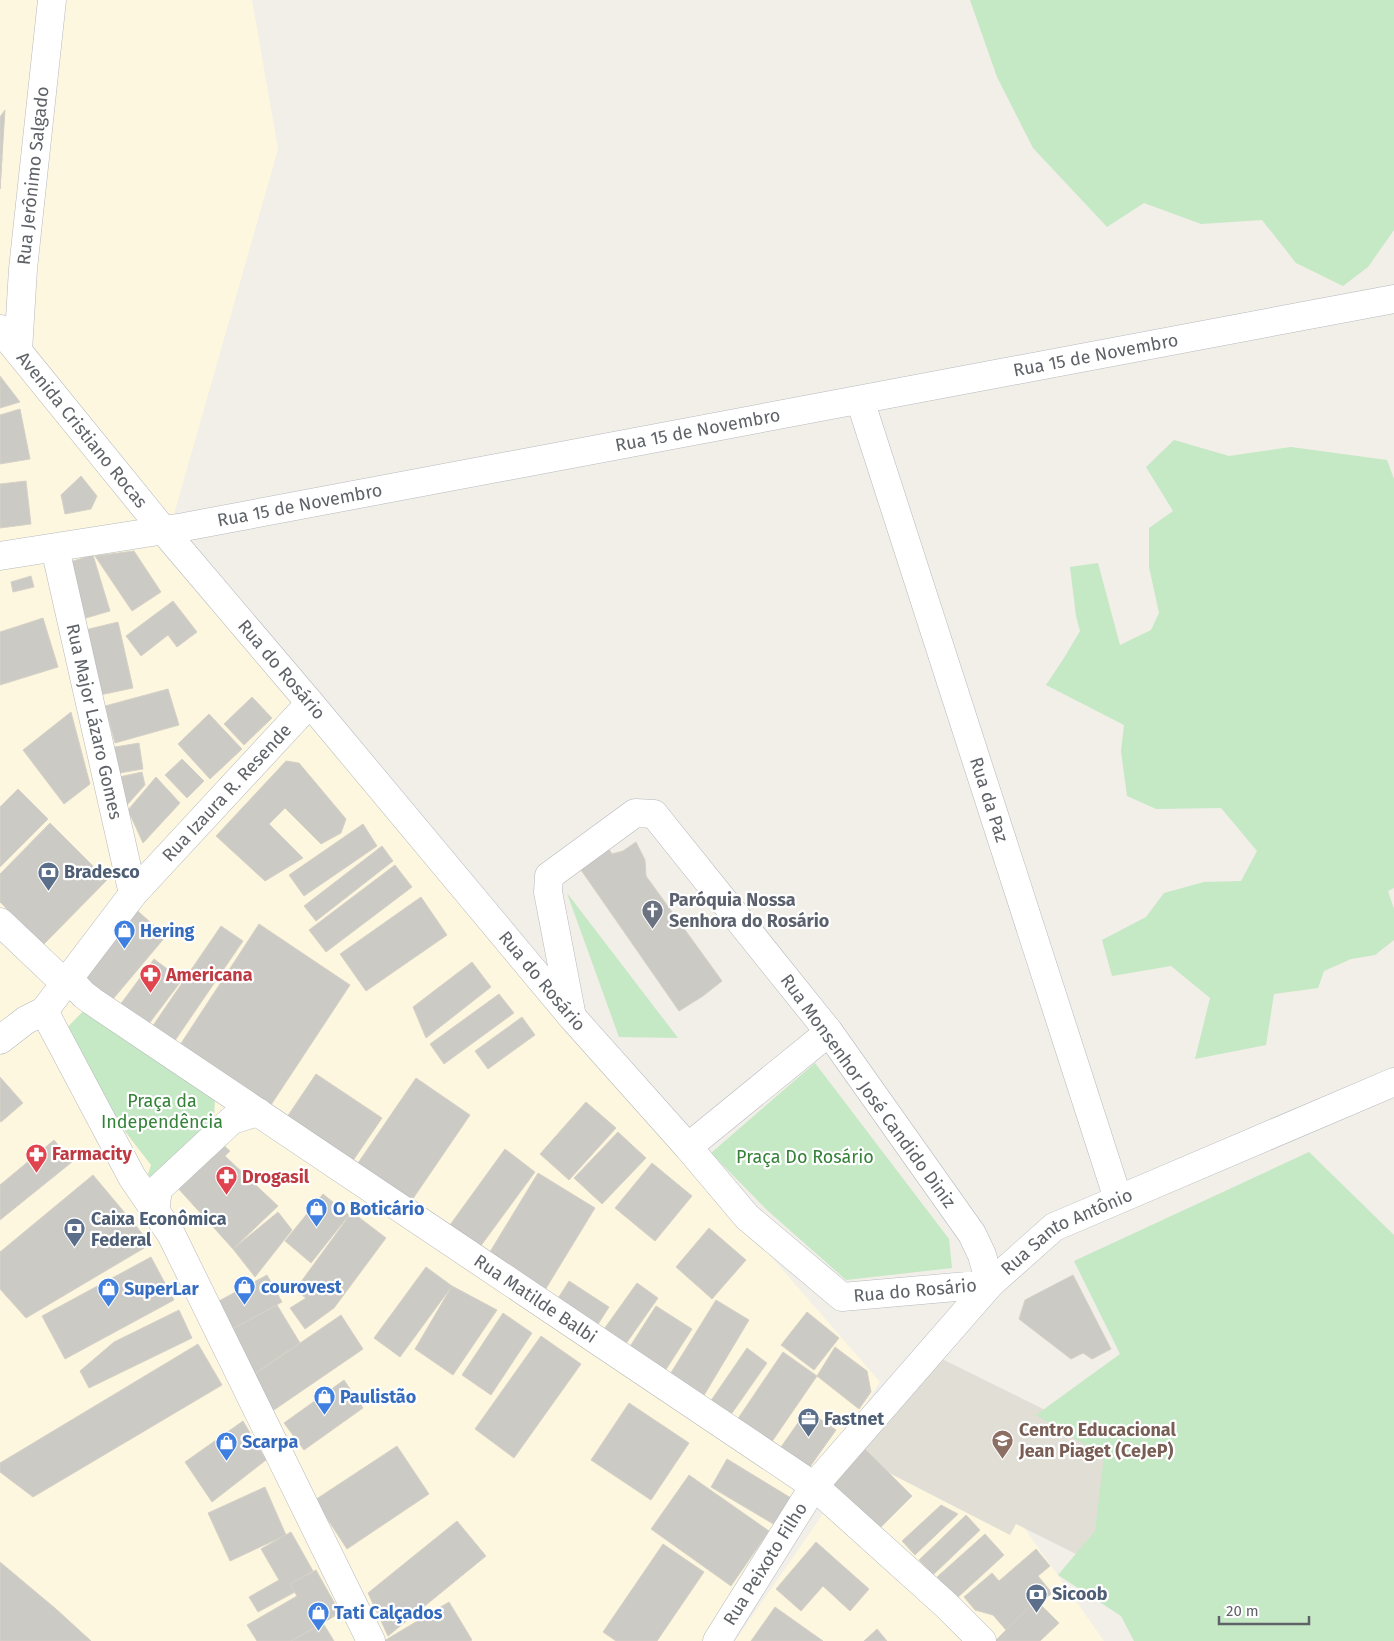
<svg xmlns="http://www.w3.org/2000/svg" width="1394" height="1641" font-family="'Fira Sans',sans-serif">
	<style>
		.commercial { fill: #fef7e0 }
		.education { fill: #e1ded6 }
		.green { fill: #c5e8c5 }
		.building { fill: #cccac5; stroke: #d6d1c6 }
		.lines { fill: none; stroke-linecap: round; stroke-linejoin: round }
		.minor-casing { stroke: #b5b8bc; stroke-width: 29 }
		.minor { stroke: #fff; stroke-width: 28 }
		.labels { text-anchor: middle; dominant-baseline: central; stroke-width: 4.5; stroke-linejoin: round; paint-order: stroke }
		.street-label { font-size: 18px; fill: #5f6368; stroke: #fff }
		.service-label { font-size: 18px; font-weight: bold; fill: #4e5e75; stroke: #fff; text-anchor: start }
		.worship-label { font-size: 18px; font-weight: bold; fill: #5b616d; stroke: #fff; text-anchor: start }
		.shop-label { font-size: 18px; font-weight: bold; fill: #366cbe; stroke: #fff; text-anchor: start }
		.health-label { font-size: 18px; font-weight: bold; fill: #be3a42; stroke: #fff; text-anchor: start }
		.park-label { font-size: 18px; fill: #348238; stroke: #fff }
		.education-label { font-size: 18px; font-weight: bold; fill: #785e54; stroke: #fff; text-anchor: start }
	</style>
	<rect width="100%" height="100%" fill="#f1efe8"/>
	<g class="commercial">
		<path d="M0 0H252L278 149 163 553 376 802 880 1382 710 1641H0Z"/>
		<path d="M918 1377 1104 1641H735Z"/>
	</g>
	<path class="education" d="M934 1355 1150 1462 1098 1565 1016 1524 1010 1535 856 1456Z"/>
	<g class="green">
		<path d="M970 0H1394V230L1368 267 1343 286 1296 263 1262 220 1201 224 1144 203 1107 227 1033 148 997 77Z"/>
		<path d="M1174 440 1229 456 1291 447 1387 460 1394 479V888L1388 891 1394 909V940L1375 955 1351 959 1324 971 1318 988 1274 994 1266 1045 1195 1059 1210 998 1171 966 1112 976 1102 940 1146 917 1164 893 1204 882 1241 881 1257 851 1221 808 1156 809 1127 796 1121 751 1124 725 1046 685 1064 658 1080 631 1076 616 1070 567 1098 563 1120 645 1151 630 1159 613 1149 567V528L1173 511 1146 467Z"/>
		<path d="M567 893 678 1038 619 1037Z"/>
		<path d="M87 1007 215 1099 214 1120 150 1177 148 1174 151 1165 83 1077 62 1033Z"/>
		<path d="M815 1063 949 1239 952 1268 846 1280 767 1210 711 1153Z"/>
		<path d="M1309 1152 1394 1235V1641H1134L1121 1616 1058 1575 1095 1531 1104 1456 1036 1415 1120 1354 1074 1261Z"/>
	</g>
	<g class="building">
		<path d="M5 110 2 157 0 189V117Z"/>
		<path d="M0 157H2L0 189Z"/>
		<path d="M0 376 20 402 0 408Z"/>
		<path d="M20 409 30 459 0 464V415Z"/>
		<path d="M81 476 97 496 91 509 65 514 61 495Z"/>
		<path d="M26 481 31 524 0 528V484Z"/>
		<path d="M134 551 161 592 132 611 95 556Z"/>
		<path d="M93 555 110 611 86 618 70 562Z"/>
		<path d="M31 576 34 587 13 592 11 582Z"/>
		<path d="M173 601 197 632 177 647 168 635 141 656 126 636Z"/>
		<path d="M43 618 58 667 0 685V632Z"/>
		<path d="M118 622 133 688 100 695 85 630Z"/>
		<path d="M168 689 179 725 115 743 105 706Z"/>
		<path d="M252 697 272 718 244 745 224 724Z"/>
		<path d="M71 712 90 784 64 804 23 750Z"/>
		<path d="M209 714 242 749 210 779 178 744Z"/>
		<path d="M139 743 143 769 107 775 103 749Z"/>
		<path d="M182 759 204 781 187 798 165 775Z"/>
		<path d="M286 761 299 763 346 819 341 833 321 844 285 808 269 824 303 858 265 881 216 836Z"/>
		<path d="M142 772 145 785 126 806 110 779Z"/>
		<path d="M156 777 180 803 143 843 128 810Z"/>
		<path d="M18 789 48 819 0 867V807Z"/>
		<path d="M50 823 107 880 43 945 0 902V874Z"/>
		<path d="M363 824 377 846 304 896 289 875Z"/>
		<path d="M636 842 645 860 646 876 722 981 703 996 679 1011 579 867 605 843 612 854 623 851Z"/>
		<path d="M382 846 393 861 316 921 304 906Z"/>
		<path d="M395 865 412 887 326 952 309 930Z"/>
		<path d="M421 897 447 935 366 991 340 954Z"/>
		<path d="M132 906 166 936 108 1005 79 980Z"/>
		<path d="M259 924 350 985 269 1108 178 1048Z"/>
		<path d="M221 926 243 941 172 1045 150 1030Z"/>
		<path d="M154 959 182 980 145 1029 117 1009Z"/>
		<path d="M472 962 491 987 426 1038 413 1007Z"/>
		<path d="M499 994 514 1013 444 1064 430 1044Z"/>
		<path d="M522 1017 535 1035 488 1069 475 1051Z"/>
		<path d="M316 1074 382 1118 350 1165 285 1120Z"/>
		<path d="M0 1077 23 1103 1 1122 0 1121Z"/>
		<path d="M416 1078 470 1115 410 1203 356 1166Z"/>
		<path d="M586 1102 616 1128 569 1180 540 1154Z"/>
		<path d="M618 1132 646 1158 602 1204 574 1178Z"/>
		<path d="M54 1140 72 1162 0 1220V1185Z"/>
		<path d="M222 1144 230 1151 225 1156 278 1206 233 1249 176 1186Z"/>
		<path d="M505 1149 535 1172 480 1247 450 1225Z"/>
		<path d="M652 1163 692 1196 655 1241 615 1208Z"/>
		<path d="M538 1173 595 1208 542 1295 485 1260Z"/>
		<path d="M93 1175 151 1244 26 1318 0 1289V1252Z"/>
		<path d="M323 1194 349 1215 311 1263 285 1241Z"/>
		<path d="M278 1212 292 1230 255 1277 233 1249Z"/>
		<path d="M352 1212 386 1238 334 1308 305 1329 290 1308 306 1298 295 1290Z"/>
		<path d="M709 1228 746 1260 712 1299 676 1267Z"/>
		<path d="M151 1257 174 1300 65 1359 42 1316Z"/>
		<path d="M426 1267 452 1286 400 1357 374 1338Z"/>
		<path d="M267 1275 282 1302 225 1333 217 1302Z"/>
		<path d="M1073 1275 1111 1349 1092 1359 1083 1353 1071 1359 1019 1319 1025 1300Z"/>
		<path d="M569 1281 609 1307 595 1329 555 1303Z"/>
		<path d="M637 1283 658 1298 623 1348 602 1332Z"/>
		<path d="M452 1286 497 1310 453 1375 415 1349Z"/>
		<path d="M716 1300 749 1320 703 1397 669 1376Z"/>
		<path d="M277 1305 300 1343 254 1374 229 1331Z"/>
		<path d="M656 1306 692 1329 665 1371 629 1348Z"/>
		<path d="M179 1310 192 1338 89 1388 80 1371 114 1342Z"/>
		<path d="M807 1312 839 1338 814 1370 781 1345Z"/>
		<path d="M503 1313 532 1333 491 1395 462 1375Z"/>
		<path d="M341 1315 363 1349 271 1412 249 1378Z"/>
		<path d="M541 1336 581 1364 514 1458 475 1429Z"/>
		<path d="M198 1344 222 1385 33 1497 0 1472V1463Z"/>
		<path d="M835 1347 867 1371 871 1392 859 1409 817 1376Z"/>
		<path d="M747 1348 767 1363 730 1416 710 1402Z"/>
		<path d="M783 1352 817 1376 771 1443 737 1420Z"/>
		<path d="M344 1380 363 1408 304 1450 284 1423Z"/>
		<path d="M629 1403 689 1443 651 1500 591 1460Z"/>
		<path d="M807 1410 836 1430 809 1468 781 1447Z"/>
		<path d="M243 1421 266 1460 212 1502 185 1462Z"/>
		<path d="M858 1442 912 1496 878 1530 824 1477Z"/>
		<path d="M397 1446 429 1494 347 1549 315 1500Z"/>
		<path d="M727 1459 791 1498 775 1525 711 1487Z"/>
		<path d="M689 1475 769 1531 731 1586 651 1529Z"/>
		<path d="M265 1487 286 1535 230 1561 208 1513Z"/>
		<path d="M941 1505 958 1514 915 1555 902 1541Z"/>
		<path d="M966 1515 980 1530 933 1575 919 1560Z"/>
		<path d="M457 1521 486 1556 388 1636 368 1593Z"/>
		<path d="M291 1532 313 1571 290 1584 295 1592 258 1612 249 1597 279 1580 261 1549Z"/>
		<path d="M985 1534 1004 1555 956 1599 937 1577Z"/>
		<path d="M816 1542 869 1589 850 1611 823 1586 801 1611 776 1589Z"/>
		<path d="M663 1544 704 1572 657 1641H616L603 1632Z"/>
		<path d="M1036 1549 1050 1566 1038 1576 1052 1593 1040 1603 1036 1600 1006 1630 993 1615 975 1610 964 1597 992 1573 999 1581Z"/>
		<path d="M0 1562 56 1609 91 1641H0Z"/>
		<path d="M316 1570 340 1613 291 1641H257L247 1625 297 1596 290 1584Z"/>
		<path d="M1036 1600 1059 1623 1040 1641H995Z"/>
		<path d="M449 1602 472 1640 470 1641H384Z"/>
		<path d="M775 1607 823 1641H751Z"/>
		<path d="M323 1623 334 1641H291Z"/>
		<path d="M877 1629 887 1641H864Z"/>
	</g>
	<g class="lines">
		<defs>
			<g id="minor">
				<path id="s1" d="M0 329 164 531 310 703 572 1017 688 1147 747 1217 842 1297 990 1284 982 1255 972 1234 829 1032 654 814 635 813 549 876 548 892 572 1017"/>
				<path id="s2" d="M18 351 23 269 52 0"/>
				<path id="s3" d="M860 400 1118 1199"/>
				<path id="s4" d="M55 548 133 894"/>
				<path id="s5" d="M0 556 184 527 1394 299"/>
				<path d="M0 922 57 976 69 979"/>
				<path id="s6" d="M69 979 84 995 92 1001 814 1486 946 1605 982 1641"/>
				<path d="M44 1011 132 1177 171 1234 371 1641"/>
				<path id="s7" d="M0 1040 26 1020 44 1011 133 894 310 703"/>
				<path d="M688 1147 829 1032"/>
				<path d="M155 1212 158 1189 232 1120 258 1112"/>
				<path id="s8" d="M717 1641 814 1486 990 1284 1054 1227 1394 1082"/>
			</g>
		</defs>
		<use href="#minor" class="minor-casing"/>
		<use href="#minor" class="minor"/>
	</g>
	<defs>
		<symbol id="bank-pin" viewBox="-11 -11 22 30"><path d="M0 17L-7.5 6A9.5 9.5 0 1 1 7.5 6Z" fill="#5c6f8a" stroke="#fff"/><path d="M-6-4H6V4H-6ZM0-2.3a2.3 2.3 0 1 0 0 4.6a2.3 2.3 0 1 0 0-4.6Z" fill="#fff"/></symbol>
		<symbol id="church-pin" viewBox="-11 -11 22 30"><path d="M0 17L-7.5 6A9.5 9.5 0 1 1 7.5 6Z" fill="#6b7280" stroke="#fff"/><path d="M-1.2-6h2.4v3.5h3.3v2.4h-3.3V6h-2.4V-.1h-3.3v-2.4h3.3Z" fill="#fff"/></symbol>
		<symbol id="shop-pin" viewBox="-11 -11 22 30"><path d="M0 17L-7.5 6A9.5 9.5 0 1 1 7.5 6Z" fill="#3f7fe0" stroke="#fff"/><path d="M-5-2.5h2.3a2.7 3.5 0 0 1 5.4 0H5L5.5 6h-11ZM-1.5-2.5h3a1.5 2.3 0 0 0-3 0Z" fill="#fff"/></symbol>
		<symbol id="pharmacy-pin" viewBox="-11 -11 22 30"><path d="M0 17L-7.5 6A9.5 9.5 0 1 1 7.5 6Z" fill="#e0444e" stroke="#fff"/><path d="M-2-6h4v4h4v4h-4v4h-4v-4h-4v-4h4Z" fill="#fff"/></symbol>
		<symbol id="office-pin" viewBox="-11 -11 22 30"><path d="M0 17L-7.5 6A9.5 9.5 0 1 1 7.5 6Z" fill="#5c6f8a" stroke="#fff"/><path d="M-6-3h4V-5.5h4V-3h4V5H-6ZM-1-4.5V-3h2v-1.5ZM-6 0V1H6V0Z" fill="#fff"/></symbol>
		<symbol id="school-pin" viewBox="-11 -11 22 30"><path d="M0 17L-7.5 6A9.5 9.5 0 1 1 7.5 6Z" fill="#8d6e63" stroke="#fff"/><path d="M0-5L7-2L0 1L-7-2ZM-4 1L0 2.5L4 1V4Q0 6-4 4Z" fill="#fff"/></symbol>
	</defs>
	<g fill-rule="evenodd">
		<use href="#bank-pin" x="36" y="860" width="25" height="34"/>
		<use href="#church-pin" x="640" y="898" width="25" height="34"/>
		<use href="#shop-pin" x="112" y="918" width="25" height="34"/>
		<use href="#pharmacy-pin" x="138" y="962" width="25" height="34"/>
		<use href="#pharmacy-pin" x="24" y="1142" width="25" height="34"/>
		<use href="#pharmacy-pin" x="214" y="1164" width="25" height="34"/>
		<use href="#shop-pin" x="304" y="1196" width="25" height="34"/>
		<use href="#bank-pin" x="62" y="1216" width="25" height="34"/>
		<use href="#shop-pin" x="232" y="1274" width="25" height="34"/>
		<use href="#shop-pin" x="96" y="1276" width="25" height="34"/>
		<use href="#shop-pin" x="312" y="1384" width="25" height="34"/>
		<use href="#office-pin" x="796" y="1406" width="25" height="34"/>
		<use href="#school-pin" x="990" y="1428" width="25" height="34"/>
		<use href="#shop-pin" x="214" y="1430" width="25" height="34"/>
		<use href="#bank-pin" x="1024" y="1582" width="25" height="34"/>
		<use href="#shop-pin" x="306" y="1600" width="25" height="34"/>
	</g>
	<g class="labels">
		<g class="street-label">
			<text stroke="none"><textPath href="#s2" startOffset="176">Rua Jerônimo Salgado</textPath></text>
			<text stroke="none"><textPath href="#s5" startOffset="1114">Rua 15 de Novembro</textPath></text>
			<text stroke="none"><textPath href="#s1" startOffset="130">Avenida Cristiano Rocas</textPath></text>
			<text stroke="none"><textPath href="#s5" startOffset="709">Rua 15 de Novembro</textPath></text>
			<text stroke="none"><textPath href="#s5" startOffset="304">Rua 15 de Novembro</textPath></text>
			<text stroke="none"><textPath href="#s1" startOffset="442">Rua do Rosário</textPath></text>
			<text stroke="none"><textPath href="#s4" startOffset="178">Rua Major Lázaro Gomes</textPath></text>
			<text stroke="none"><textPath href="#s7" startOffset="338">Rua Izaura R. Resende</textPath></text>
			<text stroke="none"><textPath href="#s3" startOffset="420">Rua da Paz</textPath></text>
			<text stroke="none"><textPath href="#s1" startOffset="848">Rua do Rosário</textPath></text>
			<text transform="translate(868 1091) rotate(54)">Rua Monsenhor José Candido Diniz</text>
			<text stroke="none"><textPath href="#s8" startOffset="545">Rua Santo Antônio</textPath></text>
			<text stroke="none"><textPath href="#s1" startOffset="1358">Rua do Rosário</textPath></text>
			<text stroke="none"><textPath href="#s6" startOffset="566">Rua Matilde Balbi</textPath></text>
			<text stroke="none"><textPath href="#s8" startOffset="91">Rua Peixoto Filho</textPath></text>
		</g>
		<g class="service-label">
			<text x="64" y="872">Bradesco</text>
			<text x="91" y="1219">Caixa Econômica<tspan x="91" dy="21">Federal</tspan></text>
			<text x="824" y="1419">Fastnet</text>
			<text x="1052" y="1594">Sicoob</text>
		</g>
		<g class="worship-label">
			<text x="669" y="900">Paróquia Nossa<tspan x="669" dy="21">Senhora do Rosário</tspan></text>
		</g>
		<g class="shop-label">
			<text x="140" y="931">Hering</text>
			<text x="333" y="1209">O Boticário</text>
			<text x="261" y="1287">courovest</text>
			<text x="124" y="1289">SuperLar</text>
			<text x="340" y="1397">Paulistão</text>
			<text x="242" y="1442">Scarpa</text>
			<text x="334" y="1613">Tati Calçados</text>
		</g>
		<g class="health-label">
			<text x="166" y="975">Americana</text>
			<text x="52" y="1154">Farmacity</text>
			<text x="242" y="1177">Drogasil</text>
		</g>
		<g class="park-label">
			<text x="162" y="1101">Praça da<tspan x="162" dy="21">Independência</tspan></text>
			<text x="805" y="1157">Praça Do Rosário</text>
		</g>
		<g class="education-label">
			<text x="1019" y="1430">Centro Educacional<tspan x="1019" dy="21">Jean Piaget (CeJeP)</tspan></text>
		</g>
	</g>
	<path d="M1219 1616v8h90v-8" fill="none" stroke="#5f6368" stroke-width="2.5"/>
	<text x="1226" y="1616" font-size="15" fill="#5f6368" stroke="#ffffff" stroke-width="4" paint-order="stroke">20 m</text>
</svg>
